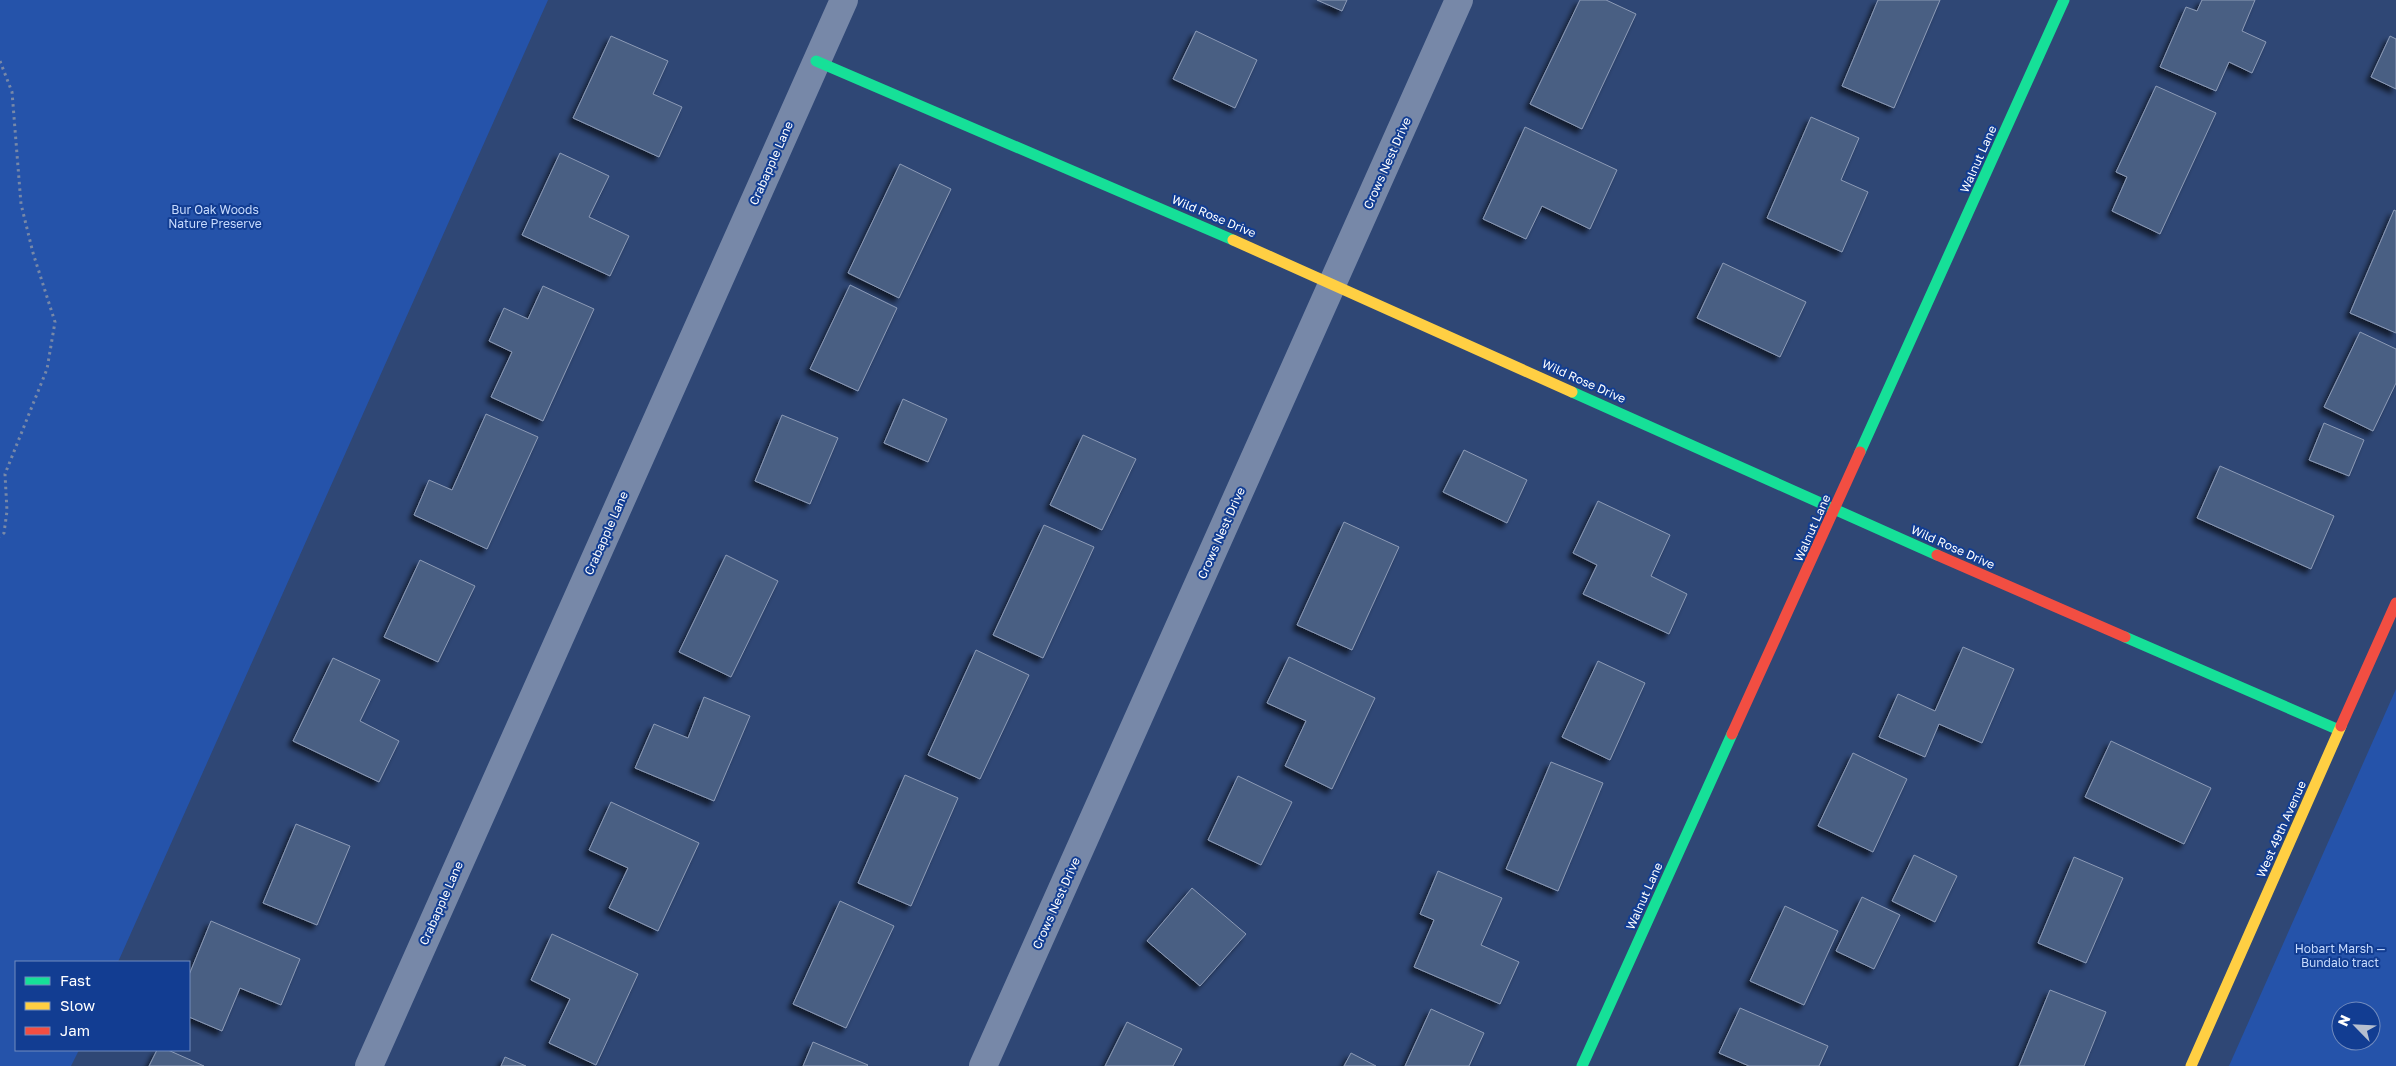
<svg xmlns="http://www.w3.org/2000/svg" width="2396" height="1066" font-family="'Golos Text',sans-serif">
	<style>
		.green { fill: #2553aa; fill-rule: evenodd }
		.building { fill: #4a5e83; stroke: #8c9bb6; filter: url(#shadow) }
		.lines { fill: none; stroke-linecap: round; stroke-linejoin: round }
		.path { stroke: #7788a8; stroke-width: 3; stroke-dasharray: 2.5 4; stroke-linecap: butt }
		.street { stroke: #7788a8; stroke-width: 28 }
		.fast { stroke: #16e098; stroke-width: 11 }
		.slow { stroke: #ffcf43; stroke-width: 11 }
		.jam { stroke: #f24e42; stroke-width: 11 }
		.labels { text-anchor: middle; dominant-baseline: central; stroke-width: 4; stroke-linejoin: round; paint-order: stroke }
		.street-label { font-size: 12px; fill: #fff; stroke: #123d92 }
		.park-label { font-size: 12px; fill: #c6dafd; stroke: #123d92 }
	</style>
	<defs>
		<filter id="shadow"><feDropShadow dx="-4.5" dy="4.5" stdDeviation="2.5" flood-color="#0009"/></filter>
	</defs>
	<rect width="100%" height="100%" fill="#2f4775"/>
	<g class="green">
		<path d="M0 0H548L118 962H16V1050H79L71 1066H0Z"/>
		<path d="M2396 689V1066H2229ZM2341 1011H2371V1041H2341Z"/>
	</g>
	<g class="building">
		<path d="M1317 0H1347L1342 11Z"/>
		<path d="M1580 0H1606L1636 14 1582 129 1530 104Z"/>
		<path d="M1878 0H1940L1894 108 1842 86Z"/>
		<path d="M2202 0H2255L2242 31 2266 42 2252 73 2229 62 2216 91 2160 67 2186 7 2197 11Z"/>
		<path d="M1196 31 1257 60 1235 108 1173 79Z"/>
		<path d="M611 36 668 61 653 94 682 107 659 157 573 118Z"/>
		<path d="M2390 36 2396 39V89L2371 77Z"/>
		<path d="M2156 86 2216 113 2160 234 2112 211 2127 177 2116 172Z"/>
		<path d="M1811 117 1859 138 1841 180 1868 192 1842 252 1767 218Z"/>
		<path d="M1525 127 1617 170 1590 229 1542 206 1526 239 1483 219Z"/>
		<path d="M560 153 609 176 589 217 629 236 610 276 522 235Z"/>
		<path d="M900 164 951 189 899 298 848 273Z"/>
		<path d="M2394 210 2396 211V333L2350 313Z"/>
		<path d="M1723 263 1806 302 1780 357 1697 318Z"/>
		<path d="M850 285 897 308 858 391 810 369Z"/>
		<path d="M543 286 594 309 543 421 491 397 512 352 489 341 504 308 528 319Z"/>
		<path d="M2360 332 2396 349V383L2373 431 2324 407Z"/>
		<path d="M903 399 947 419 928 462 884 443Z"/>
		<path d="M486 414 538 437 487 549 414 515 429 480 452 490Z"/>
		<path d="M782 415 838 438 810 504 755 481Z"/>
		<path d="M2324 423 2364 440 2349 476 2309 460Z"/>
		<path d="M1083 435 1136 459 1102 530 1050 505Z"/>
		<path d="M1464 450 1527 480 1507 523 1443 492Z"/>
		<path d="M2220 466 2334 516 2311 569 2197 518Z"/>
		<path d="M1598 501 1670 535 1651 576 1687 594 1669 634 1583 594 1597 565 1573 553Z"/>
		<path d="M1344 522 1399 547 1352 650 1297 625Z"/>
		<path d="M1044 525 1094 547 1043 658 993 635Z"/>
		<path d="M726 555 778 581 731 677 679 652Z"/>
		<path d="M420 560 475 586 438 662 384 637Z"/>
		<path d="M1963 647 2014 669 1982 743 1939 724 1925 757 1879 737 1898 694 1935 711Z"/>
		<path d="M976 650 1029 675 980 779 928 755Z"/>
		<path d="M1289 657 1375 698 1332 789 1285 766 1306 721 1267 703Z"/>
		<path d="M333 658 380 680 360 721 399 741 379 782 293 741Z"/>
		<path d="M1598 661 1645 683 1610 760 1562 737Z"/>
		<path d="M704 697 750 716 714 801 635 768 654 724 688 738Z"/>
		<path d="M2111 741 2211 788 2184 844 2085 797Z"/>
		<path d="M1853 753 1907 779 1873 852 1818 826Z"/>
		<path d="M1551 762 1603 783 1558 891 1506 869Z"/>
		<path d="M905 775 958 798 911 906 858 883Z"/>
		<path d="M1238 776 1292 802 1261 865 1208 840Z"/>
		<path d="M611 802 699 843 658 931 609 908 628 868 589 850Z"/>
		<path d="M296 824 350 846 317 925 263 903Z"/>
		<path d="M1914 855 1957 876 1935 922 1892 901Z"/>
		<path d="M2074 857 2123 878 2086 963 2038 943Z"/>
		<path d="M1438 871 1502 898 1481 945 1519 962 1500 1004 1414 967 1434 920 1420 914Z"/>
		<path d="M1192 888 1246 934 1200 986 1147 941Z"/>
		<path d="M1862 897 1900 915 1874 969 1836 951Z"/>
		<path d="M840 901 894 926 846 1028 793 1004Z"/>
		<path d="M1785 906 1838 931 1804 1005 1750 981Z"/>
		<path d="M211 921 300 959 281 1005 240 988 222 1031 189 1017V975Z"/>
		<path d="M552 934 638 974 596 1065 549 1043 570 999 531 980Z"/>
		<path d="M2050 990 2106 1012 2084 1066H2019Z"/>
		<path d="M1740 1008 1828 1046 1819 1066H1749L1719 1053Z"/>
		<path d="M1431 1009 1484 1033 1469 1066H1405Z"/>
		<path d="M1127 1022 1182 1049 1173 1066H1105Z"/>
		<path d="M813 1042 868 1065 867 1066H803Z"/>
		<path d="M157 1050H168L204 1066H149Z"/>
		<path d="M1351 1053 1376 1066H1344Z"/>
		<path d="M505 1057 526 1066H501Z"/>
	</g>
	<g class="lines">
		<path class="path" d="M0 61 12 92 21 204 33 253 55 322 47 369 5 474 7 511 4 533 0 537"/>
		<g class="street">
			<path d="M369 1066 844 0"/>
			<path d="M983 1066 1459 0"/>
		</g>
		<g class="fast">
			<path d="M816 61 1233 240"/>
			<path d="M1572 392 1937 555"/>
			<path d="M1860 452 2064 0"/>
			<path d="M2125 637 2339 730"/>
			<path d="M1582 1066 1732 734"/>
		</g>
		<g class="slow">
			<path d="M1233 240 1572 392"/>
			<path d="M2191 1066 2341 726"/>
		</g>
		<g class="jam">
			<path d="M1937 555 2125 637"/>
			<path d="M2341 726 2396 603"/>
			<path d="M1732 734 1860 452"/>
		</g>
	</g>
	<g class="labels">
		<g class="street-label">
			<text transform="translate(1978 159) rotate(-66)">Walnut Lane</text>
			<text transform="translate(771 163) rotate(-66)">Crabapple Lane</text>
			<text transform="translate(1387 163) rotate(-66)">Crows Nest Drive</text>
			<text transform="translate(1214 216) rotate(23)">Wild Rose Drive</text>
			<text transform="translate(1584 381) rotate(24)">Wild Rose Drive</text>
			<text transform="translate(1812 528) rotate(-66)">Walnut Lane</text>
			<text transform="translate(606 533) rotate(-66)">Crabapple Lane</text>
			<text transform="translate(1221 533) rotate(-66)">Crows Nest Drive</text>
			<text transform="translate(1953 547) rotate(24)">Wild Rose Drive</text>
			<text transform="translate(2281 829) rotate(-66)">West 49th Avenue</text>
			<text transform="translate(1644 896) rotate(-66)">Walnut Lane</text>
			<text transform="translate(441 903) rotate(-66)">Crabapple Lane</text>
			<text transform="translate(1056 903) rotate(-66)">Crows Nest Drive</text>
		</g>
		<g class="park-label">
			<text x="215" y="209">Bur Oak Woods<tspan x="215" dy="14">Nature Preserve</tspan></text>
			<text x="2340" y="948">Hobart Marsh —<tspan x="2340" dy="14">Bundalo tract</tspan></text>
		</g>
	</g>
	<rect x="15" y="961" width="175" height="90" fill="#123d92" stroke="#718bbe"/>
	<rect x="25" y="977" width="25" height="8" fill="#16e098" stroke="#718bbe"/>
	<text x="60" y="986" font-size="15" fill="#ffffff">Fast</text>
	<rect x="25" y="1002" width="25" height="8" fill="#ffcf43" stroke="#718bbe"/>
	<text x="60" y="1011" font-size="15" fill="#ffffff">Slow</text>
	<rect x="25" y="1027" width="25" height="8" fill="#f24e42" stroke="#718bbe"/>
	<text x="60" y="1036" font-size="15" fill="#ffffff">Jam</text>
	<g transform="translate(2356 1026) rotate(294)"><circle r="24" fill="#123d92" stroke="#718bbe"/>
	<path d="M0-4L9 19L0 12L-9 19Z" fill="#b6bfcf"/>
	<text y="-8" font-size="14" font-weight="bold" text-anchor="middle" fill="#ffffff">N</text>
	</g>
</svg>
